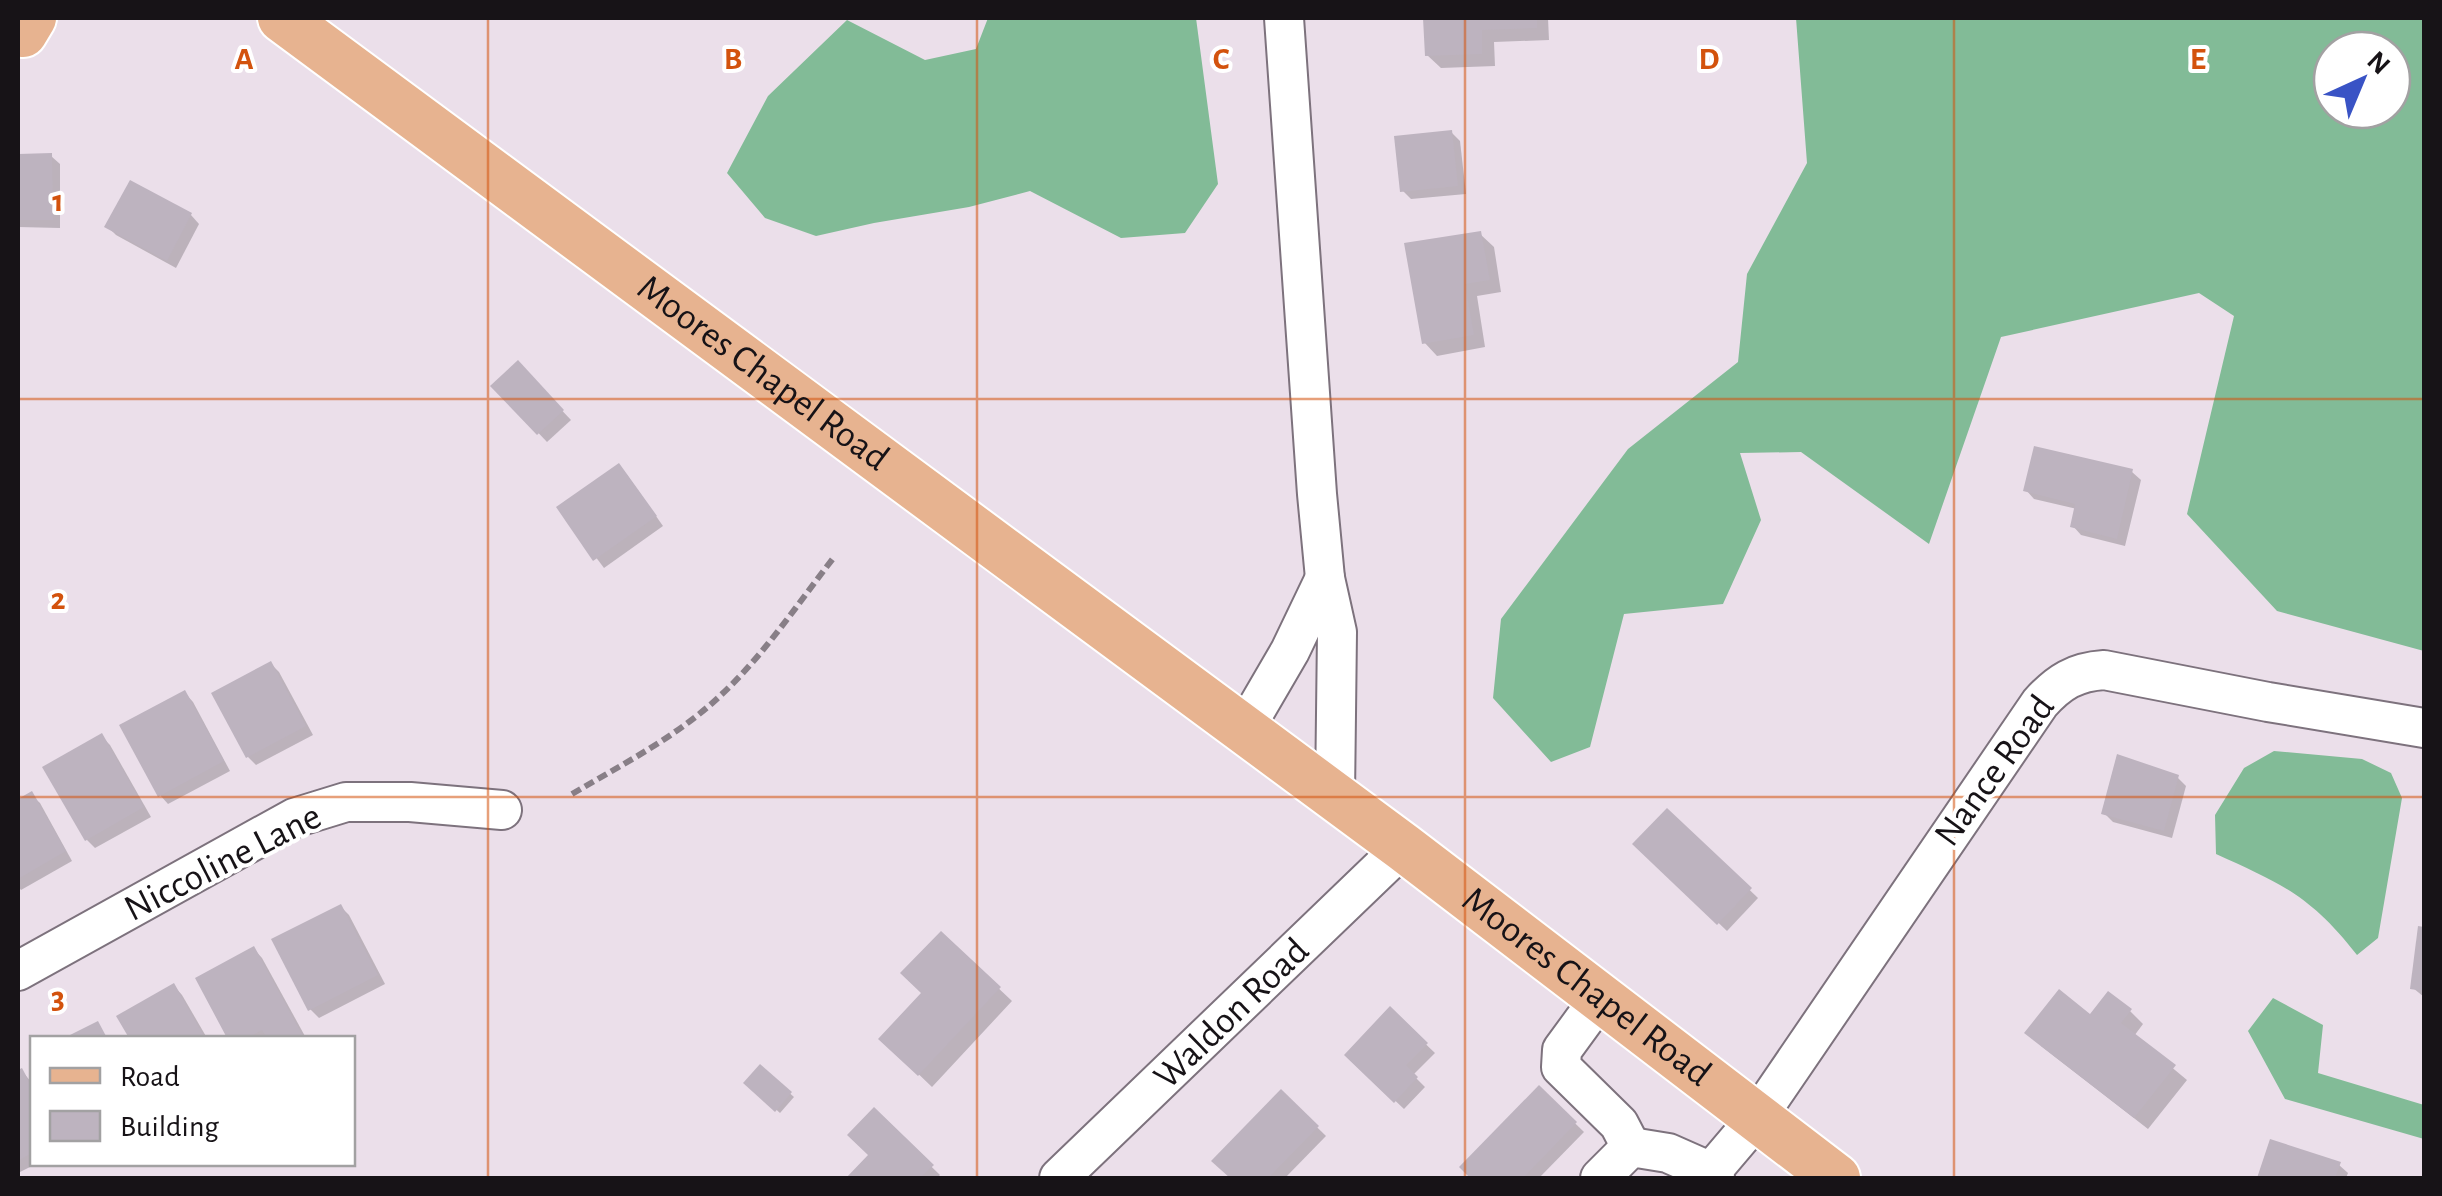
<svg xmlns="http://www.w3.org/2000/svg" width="2442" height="1196" font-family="'Alegreya Sans',sans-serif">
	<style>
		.forest { fill: #82bb97; fill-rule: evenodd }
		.shadow { fill: #0003 }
		.building { fill: #bdb3bf }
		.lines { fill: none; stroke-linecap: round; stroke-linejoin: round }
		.minor-casing { stroke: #7d727d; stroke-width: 42 }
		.major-casing { stroke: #fff; stroke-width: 52 }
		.path { stroke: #887f87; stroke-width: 6; stroke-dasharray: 10 5; stroke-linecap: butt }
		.minor { stroke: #fff; stroke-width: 38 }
		.major { stroke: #e7b390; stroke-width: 48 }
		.grid { fill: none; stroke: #d3520d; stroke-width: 2.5; stroke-opacity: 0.55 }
		.labels { text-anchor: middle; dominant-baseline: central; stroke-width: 8; stroke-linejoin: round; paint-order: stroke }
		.street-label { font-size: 38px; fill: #171317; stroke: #fff }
		.grid-label { font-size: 32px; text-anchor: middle; font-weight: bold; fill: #d3520d; stroke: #fff; stroke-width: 8; stroke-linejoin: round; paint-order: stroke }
	</style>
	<rect width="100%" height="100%" fill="#ebdfea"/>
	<g class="forest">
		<path d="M988 18H1196L1218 184 1185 233 1121 238 1030 191 969 207 874 223 816 236 765 218 727 173 768 96 847 20 925 60 976 49Z"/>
		<path d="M1796 18H2424V651L2277 611 2187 514 2234 316 2199 293 2001 337 1929 544 1801 452 1740 453 1761 520 1723 604 1624 614 1590 747 1551 762 1493 698 1501 619 1628 449 1738 362 1747 274 1807 163ZM2332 50H2392V110H2332Z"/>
		<path d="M2274 751 2362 759 2391 773 2402 798 2378 938 2357 955C2311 896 2282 884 2216 854L2215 815 2244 768Z"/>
		<path d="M2273 998 2323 1025 2318 1073 2424 1105V1139L2285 1099 2248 1031Z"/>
	</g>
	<g class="shadow">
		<path d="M1426 18H1548L1549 40 1494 42 1495 66 1441 68 1427 55Z"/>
		<path d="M1451 132 1460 141 1466 194 1411 199 1403 191Z"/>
		<path d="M18 156H51L60 164V228L18 227Z"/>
		<path d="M191 215 199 224 176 268 116 235 107 226Z"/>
		<path d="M1480 234 1494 247 1501 292 1477 296 1485 347 1437 356 1424 342Z"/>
		<path d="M518 364 571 420 547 442 494 386Z"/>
		<path d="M2132 472 2141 480 2125 546 2081 535 2073 526 2077 509 2034 499 2026 490Z"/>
		<path d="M627 475 663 526 604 568 559 508Z"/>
		<path d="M271 664 279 672 313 735 256 765 248 757Z"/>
		<path d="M185 693 193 702 230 771 168 804 160 795Z"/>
		<path d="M101 736 110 745 151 817 95 848 87 840Z"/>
		<path d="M2177 777 2186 786 2172 838 2113 822 2104 813Z"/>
		<path d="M31 795 40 803 72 861 21 890 18 886V802Z"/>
		<path d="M1667 811 1758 898 1727 931 1636 844Z"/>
		<path d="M341 907 349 915 385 984 319 1018 310 1009Z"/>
		<path d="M2420 929 2424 930V997L2413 988Z"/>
		<path d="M941 934 1012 1001 932 1087 882 1039 924 993Z"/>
		<path d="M254 949 262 958 306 1038H230L198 980Z"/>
		<path d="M174 986 182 995 207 1038H131L119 1017Z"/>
		<path d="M1390 1010 1435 1053 1413 1075 1425 1087 1404 1109 1347 1055Z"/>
		<path d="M2130 1011 2143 1024 2134 1036 2187 1080 2148 1129 2041 1046 2090 1017Z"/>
		<path d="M760 1067 794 1097 780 1113 747 1083Z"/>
		<path d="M22 1071 32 1083V1164H36L18 1173V1073Z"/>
		<path d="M1539 1088 1584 1132 1539 1178H1474L1462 1167Z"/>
		<path d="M1281 1092 1326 1136 1285 1178H1233L1215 1161Z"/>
		<path d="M874 1111 940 1175 937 1178H849L872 1155Z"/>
		<path d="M2271 1142 2339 1165 2348 1173 2346 1178H2259Z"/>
	</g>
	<g class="building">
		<path d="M1423 18H1537V28L1482 30V54L1425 56Z"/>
		<path d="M1452 130 1458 186 1400 192 1394 136Z"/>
		<path d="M52 153 53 220H18V154Z"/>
		<path d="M130 180 192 213 167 261 104 227Z"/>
		<path d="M1481 231 1490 280 1465 284 1474 335 1422 344 1404 243Z"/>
		<path d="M518 360 564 410 537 435 490 386Z"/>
		<path d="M2034 446 2133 469 2117 539 2070 527 2075 504 2023 491Z"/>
		<path d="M619 463 657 516 593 561 556 507Z"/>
		<path d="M271 661 306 726 246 758 211 693Z"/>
		<path d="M185 690 224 761 158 797 119 725Z"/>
		<path d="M102 733 144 807 85 841 42 767Z"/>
		<path d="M2117 754 2179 775 2164 831 2101 814Z"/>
		<path d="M32 791 66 851 18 879V799Z"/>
		<path d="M1667 808 1752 888 1717 925 1632 844Z"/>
		<path d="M341 904 378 975 308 1011 271 939Z"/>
		<path d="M2418 926 2424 927V991L2410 989Z"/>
		<path d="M941 931 1001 987 918 1076 878 1039 921 993 900 973Z"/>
		<path d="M254 946 304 1038H267L262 1030 247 1038H227L195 978Z"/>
		<path d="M174 983 205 1038H129L116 1016Z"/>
		<path d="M2059 989 2090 1014 2108 991 2132 1009 2121 1023 2176 1065 2134 1118 2024 1033Z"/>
		<path d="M1390 1006 1428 1043 1406 1065 1418 1077 1394 1103 1344 1055Z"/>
		<path d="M98 1021 107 1038H64Z"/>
		<path d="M760 1064 792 1092 775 1112 743 1083Z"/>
		<path d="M22 1068 32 1087V1153L18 1161V1070Z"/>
		<path d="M1539 1085 1577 1122 1523 1178H1470L1459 1167Z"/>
		<path d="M1281 1089 1319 1126 1268 1178H1230L1211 1161Z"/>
		<path d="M874 1107 934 1165 920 1178H846L868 1155 847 1135Z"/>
		<path d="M2270 1139 2341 1162 2335 1178H2257Z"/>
	</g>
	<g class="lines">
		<defs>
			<g id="minor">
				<path d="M1284 18 1317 494 1325 578 1337 632 1335 796"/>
				<path d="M1244 730 1290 651 1325 578"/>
				<path d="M18 971 294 818 346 802H410L502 810"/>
				<path d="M1600 998 1562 1050 1561 1067 1619 1124 1631 1147"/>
				<path d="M1711 1172 1756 1119 2040 703C2059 682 2075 672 2104 670L2268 702 2424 728"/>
				<path d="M1059 1178 1403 847"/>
				<path d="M1600 1178 1631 1147 1668 1153 1711 1172 1715 1178"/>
			</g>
			<g id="major">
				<path id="s1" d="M282 18 1403 847 1836 1178"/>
				<path d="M23 33 32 18"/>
			</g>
		</defs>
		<use href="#minor" class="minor-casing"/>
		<use href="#major" class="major-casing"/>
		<path class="path" d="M572 794C623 764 678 736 721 695 765 654 798 603 835 556"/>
		<use href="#minor" class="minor"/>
		<use href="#major" class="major"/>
	</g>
	<path class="grid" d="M488 18V1178M977 18V1178M1465 18V1178M1954 18V1178M18 399H2424M18 797H2424"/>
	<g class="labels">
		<g class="street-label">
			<text stroke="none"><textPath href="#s1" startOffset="598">Moores Chapel Road</textPath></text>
			<text transform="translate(1995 771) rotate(-54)">Nance Road</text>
			<text transform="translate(223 863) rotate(-27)">Niccoline Lane</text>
			<text stroke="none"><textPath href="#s1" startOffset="1625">Moores Chapel Road</textPath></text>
			<text transform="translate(1232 1014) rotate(-44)">Waldon Road</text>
		</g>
	</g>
	<g class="grid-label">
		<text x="244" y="69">A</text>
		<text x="733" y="69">B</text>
		<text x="1221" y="69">C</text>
		<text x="1709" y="69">D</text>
		<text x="2198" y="69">E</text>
		<text x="58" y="211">1</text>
		<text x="58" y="609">2</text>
		<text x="58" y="1008">3</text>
	</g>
	<rect width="2442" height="1196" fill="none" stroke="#171317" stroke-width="40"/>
	<rect x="30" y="1036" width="325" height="130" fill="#ffffff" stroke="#a2a1a2" stroke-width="2.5"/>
	<rect x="50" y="1068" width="50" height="15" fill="#e7b390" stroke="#a2a1a2" stroke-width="2.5"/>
	<text x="120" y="1086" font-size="30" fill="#171317">Road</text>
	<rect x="50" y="1111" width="50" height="30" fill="#bdb3bf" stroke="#a2a1a2" stroke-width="2.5"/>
	<text x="120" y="1136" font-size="30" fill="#171317">Building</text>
	<g transform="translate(2362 80) rotate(44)"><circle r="48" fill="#ffffff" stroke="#a2a1a2" stroke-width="2.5"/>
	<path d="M0-8L18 38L0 25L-18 38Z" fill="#3953c5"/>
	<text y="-15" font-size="28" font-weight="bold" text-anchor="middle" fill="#171317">N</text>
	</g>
</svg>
